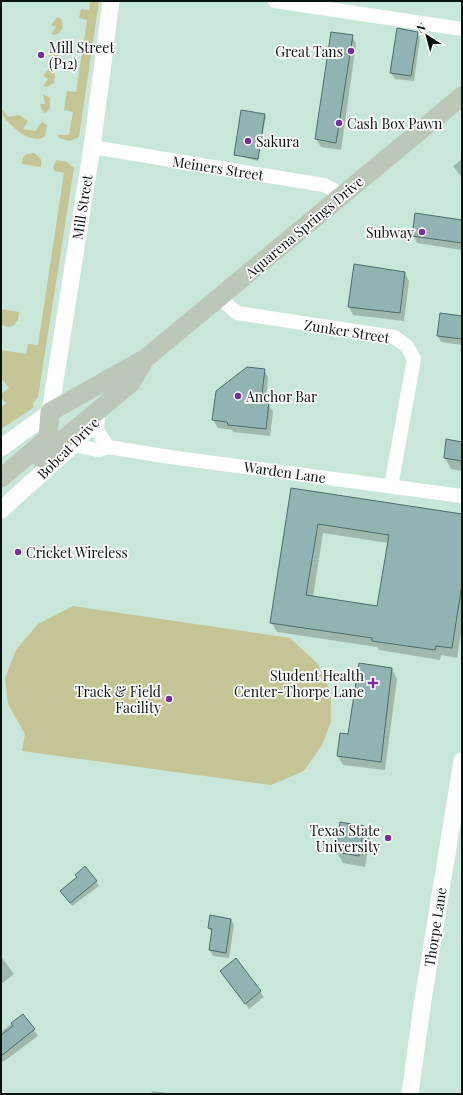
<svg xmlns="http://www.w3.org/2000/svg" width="463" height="1095" font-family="'Playfair Display',serif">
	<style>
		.green { fill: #c4c494 }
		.shadow { fill: #0003; fill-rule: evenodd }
		.building { fill: #91b3b2; stroke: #4d6d6c; fill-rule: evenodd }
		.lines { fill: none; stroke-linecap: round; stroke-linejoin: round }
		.minor { stroke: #fff; stroke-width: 14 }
		.tertiary { stroke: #fff; stroke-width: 17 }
		.secondary { stroke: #bbc7b7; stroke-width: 19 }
		.poi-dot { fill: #792ea0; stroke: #fff; stroke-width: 1.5 }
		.labels { text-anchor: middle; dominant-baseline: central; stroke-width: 3.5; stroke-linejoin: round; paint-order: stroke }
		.poi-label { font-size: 14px; fill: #08130e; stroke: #fff; text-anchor: start }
		.street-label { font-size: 14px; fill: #08130e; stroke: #fff }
	</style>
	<rect width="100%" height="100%" fill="#c8e7d8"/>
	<g class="green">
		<path d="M90 1H99L79 137 70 141 59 138 58 135H69L73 112 64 110 67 91 76 92 87 20 79 18 81 9 89 10Z"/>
		<path d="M57 17 60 18C65 25 63 32 55 35L51 34 56 27 51 25Z"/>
		<path d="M51 43 58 47V58L53 61H51L48 53H53Z"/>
		<path d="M50 68 55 73 54 83 47 87 43 86 48 79 43 76Z"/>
		<path d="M43 94 50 98V109L45 113 43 112 40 104H45Z"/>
		<path d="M1 108 8 117 19 115 28 121 23 129 35 131 42 122 47 125 45 136C33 148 1 121 1 108Z"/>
		<path d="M34 153C40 157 42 159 41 167L22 164 23 157 27 154Z"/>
		<path d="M56 160 67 162 74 168 38 397 33 403V408L1 429V408L6 403 1 398V394L9 388 1 378V350L26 354 28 344 38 345 64 173 55 171 53 168Z"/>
		<path d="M1 309 19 312 18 320 14 325 9 327 2 325Z"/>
		<path d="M73 606 290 638 317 663 331 693V722L322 745 304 771 271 785 22 751 25 734 8 704 5 678 16 650 38 624Z"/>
	</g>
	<g class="shadow">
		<path d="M417 32 420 38 414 81 395 79 391 73Z"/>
		<path d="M352 36 356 44 341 150 321 147 316 139Z"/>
		<path d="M242 111 266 116 258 161 235 155Z"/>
		<path d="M462 159V178L453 166Z"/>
		<path d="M462 221V250L417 243 413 235Z"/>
		<path d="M355 266 405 273 409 281 404 321 353 315 349 307Z"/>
		<path d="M462 317V345L441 342 438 336Z"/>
		<path d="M264 370 268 377 266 403 268 404 273 412 270 436 233 432 232 430 218 428 213 420Z"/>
		<path d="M447 441 462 443V471L451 469 445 458Z"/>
		<path d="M292 490 462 515V627L457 658 441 655 440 660 379 650 377 647 277 632 271 622ZM323 533 388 543 378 607 313 597Z"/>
		<path d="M392 669 397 679 385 770 343 765 338 756 349 735Z"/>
		<path d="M341 824 363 827 370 838 365 867 343 863 337 852Z"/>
		<path d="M85 867 99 886 72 906 63 895Z"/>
		<path d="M231 919 234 925 229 958 213 956 210 950 212 934 209 928Z"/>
		<path d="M2 958 14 974 1 984V959Z"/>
		<path d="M236 960 264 997 249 1009 225 977Z"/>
		<path d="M23 1015 38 1036 3 1062 1 1060V1032Z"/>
		<path d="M152 1091 175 1094H151Z"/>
	</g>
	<g class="building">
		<path d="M397 28 418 32 411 76 390 73Z"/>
		<path d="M331 32 353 35 336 143 315 139Z"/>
		<path d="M241 110 265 114 258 159 234 155Z"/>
		<path d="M415 213 462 220V243L412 236Z"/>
		<path d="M354 264 405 272 400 313 348 307Z"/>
		<path d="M440 313 462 316V339L437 336Z"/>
		<path d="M247 367 265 369 261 402 269 403 266 429 228 425 227 422 212 420 216 391Z"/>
		<path d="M446 439 462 442V461L444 458Z"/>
		<path d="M291 488 462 514V584L452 648 436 646 435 650 372 641V638L270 623ZM318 524 389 535 377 606 306 595Z"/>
		<path d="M359 663 392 668 381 762 337 756 340 733 348 734Z"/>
		<path d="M340 822 364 826 359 856 336 852Z"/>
		<path d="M85 866 97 881 70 903 60 891 77 877 75 875Z"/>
		<path d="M210 915 231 919 226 953 209 950 212 929 208 928Z"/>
		<path d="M236 958 261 991 245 1004 220 971Z"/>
		<path d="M23 1014 35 1029 1 1056V1035L13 1026 11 1023Z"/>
	</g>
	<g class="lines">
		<g class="minor">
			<path d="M275 1 462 29"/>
			<path d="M92 147 324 185 342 194"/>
			<path d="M219 297 237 313 394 337 407 346 414 359 391 486"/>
			<path d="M98 418 97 430 108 447"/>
			<path d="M73 445 98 450 108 447 170 457 462 496"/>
		</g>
		<g class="tertiary">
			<path d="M1 448 50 412 92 147 111 1"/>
			<path d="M1 510 73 445 94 422"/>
			<path d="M410 1094 422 1006 462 761"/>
		</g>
		<g class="secondary">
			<path d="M41 458 131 383 145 359"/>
			<path d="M1 478 48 438 50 412 146 358 462 96"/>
		</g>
	</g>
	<g class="poi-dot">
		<circle cx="351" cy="51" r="4"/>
		<circle cx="41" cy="55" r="4"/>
		<circle cx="339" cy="123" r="4"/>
		<circle cx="248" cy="141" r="4"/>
		<circle cx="422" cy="232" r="4"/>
		<circle cx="238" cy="396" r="4"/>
		<circle cx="18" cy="552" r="4"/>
		<path d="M371 677h4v4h4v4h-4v4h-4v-4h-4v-4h4z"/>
		<circle cx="169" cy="699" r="4"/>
		<circle cx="388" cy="838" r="4"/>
	</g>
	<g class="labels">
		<g class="poi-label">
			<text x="49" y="47">Mill Street<tspan x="49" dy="16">(P12)</tspan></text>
			<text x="343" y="51" text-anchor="end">Great Tans</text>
			<text x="347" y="123">Cash Box Pawn</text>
			<text x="256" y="141">Sakura</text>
			<text x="414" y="232" text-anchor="end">Subway</text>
			<text x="246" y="396">Anchor Bar</text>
			<text x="26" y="552">Cricket Wireless</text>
			<text x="364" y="675" text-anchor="end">Student Health<tspan x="364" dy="16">Center-Thorpe Lane</tspan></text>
			<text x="161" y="691" text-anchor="end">Track &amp; Field<tspan x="161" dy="16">Facility</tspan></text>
			<text x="380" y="830" text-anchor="end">Texas State<tspan x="380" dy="16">University</tspan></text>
		</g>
		<g class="street-label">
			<text transform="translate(218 168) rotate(9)">Meiners Street</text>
			<text transform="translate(82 207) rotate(-81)">Mill Street</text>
			<text transform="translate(304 227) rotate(-40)">Aquarena Springs Drive</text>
			<text transform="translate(347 331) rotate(9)">Zunker Street</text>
			<text transform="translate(68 448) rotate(-45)">Bobcat Drive</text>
			<text transform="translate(285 472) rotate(8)">Warden Lane</text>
			<text transform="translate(435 927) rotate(-81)">Thorpe Lane</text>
		</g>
	</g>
	<rect width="463" height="1095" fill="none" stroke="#08130e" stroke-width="4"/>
	<g transform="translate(427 36) rotate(324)" stroke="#ffffff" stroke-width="3" paint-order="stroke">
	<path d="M0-3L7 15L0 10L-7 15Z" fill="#08130e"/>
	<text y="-6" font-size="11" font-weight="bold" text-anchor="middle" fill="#08130e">N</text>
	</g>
</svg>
